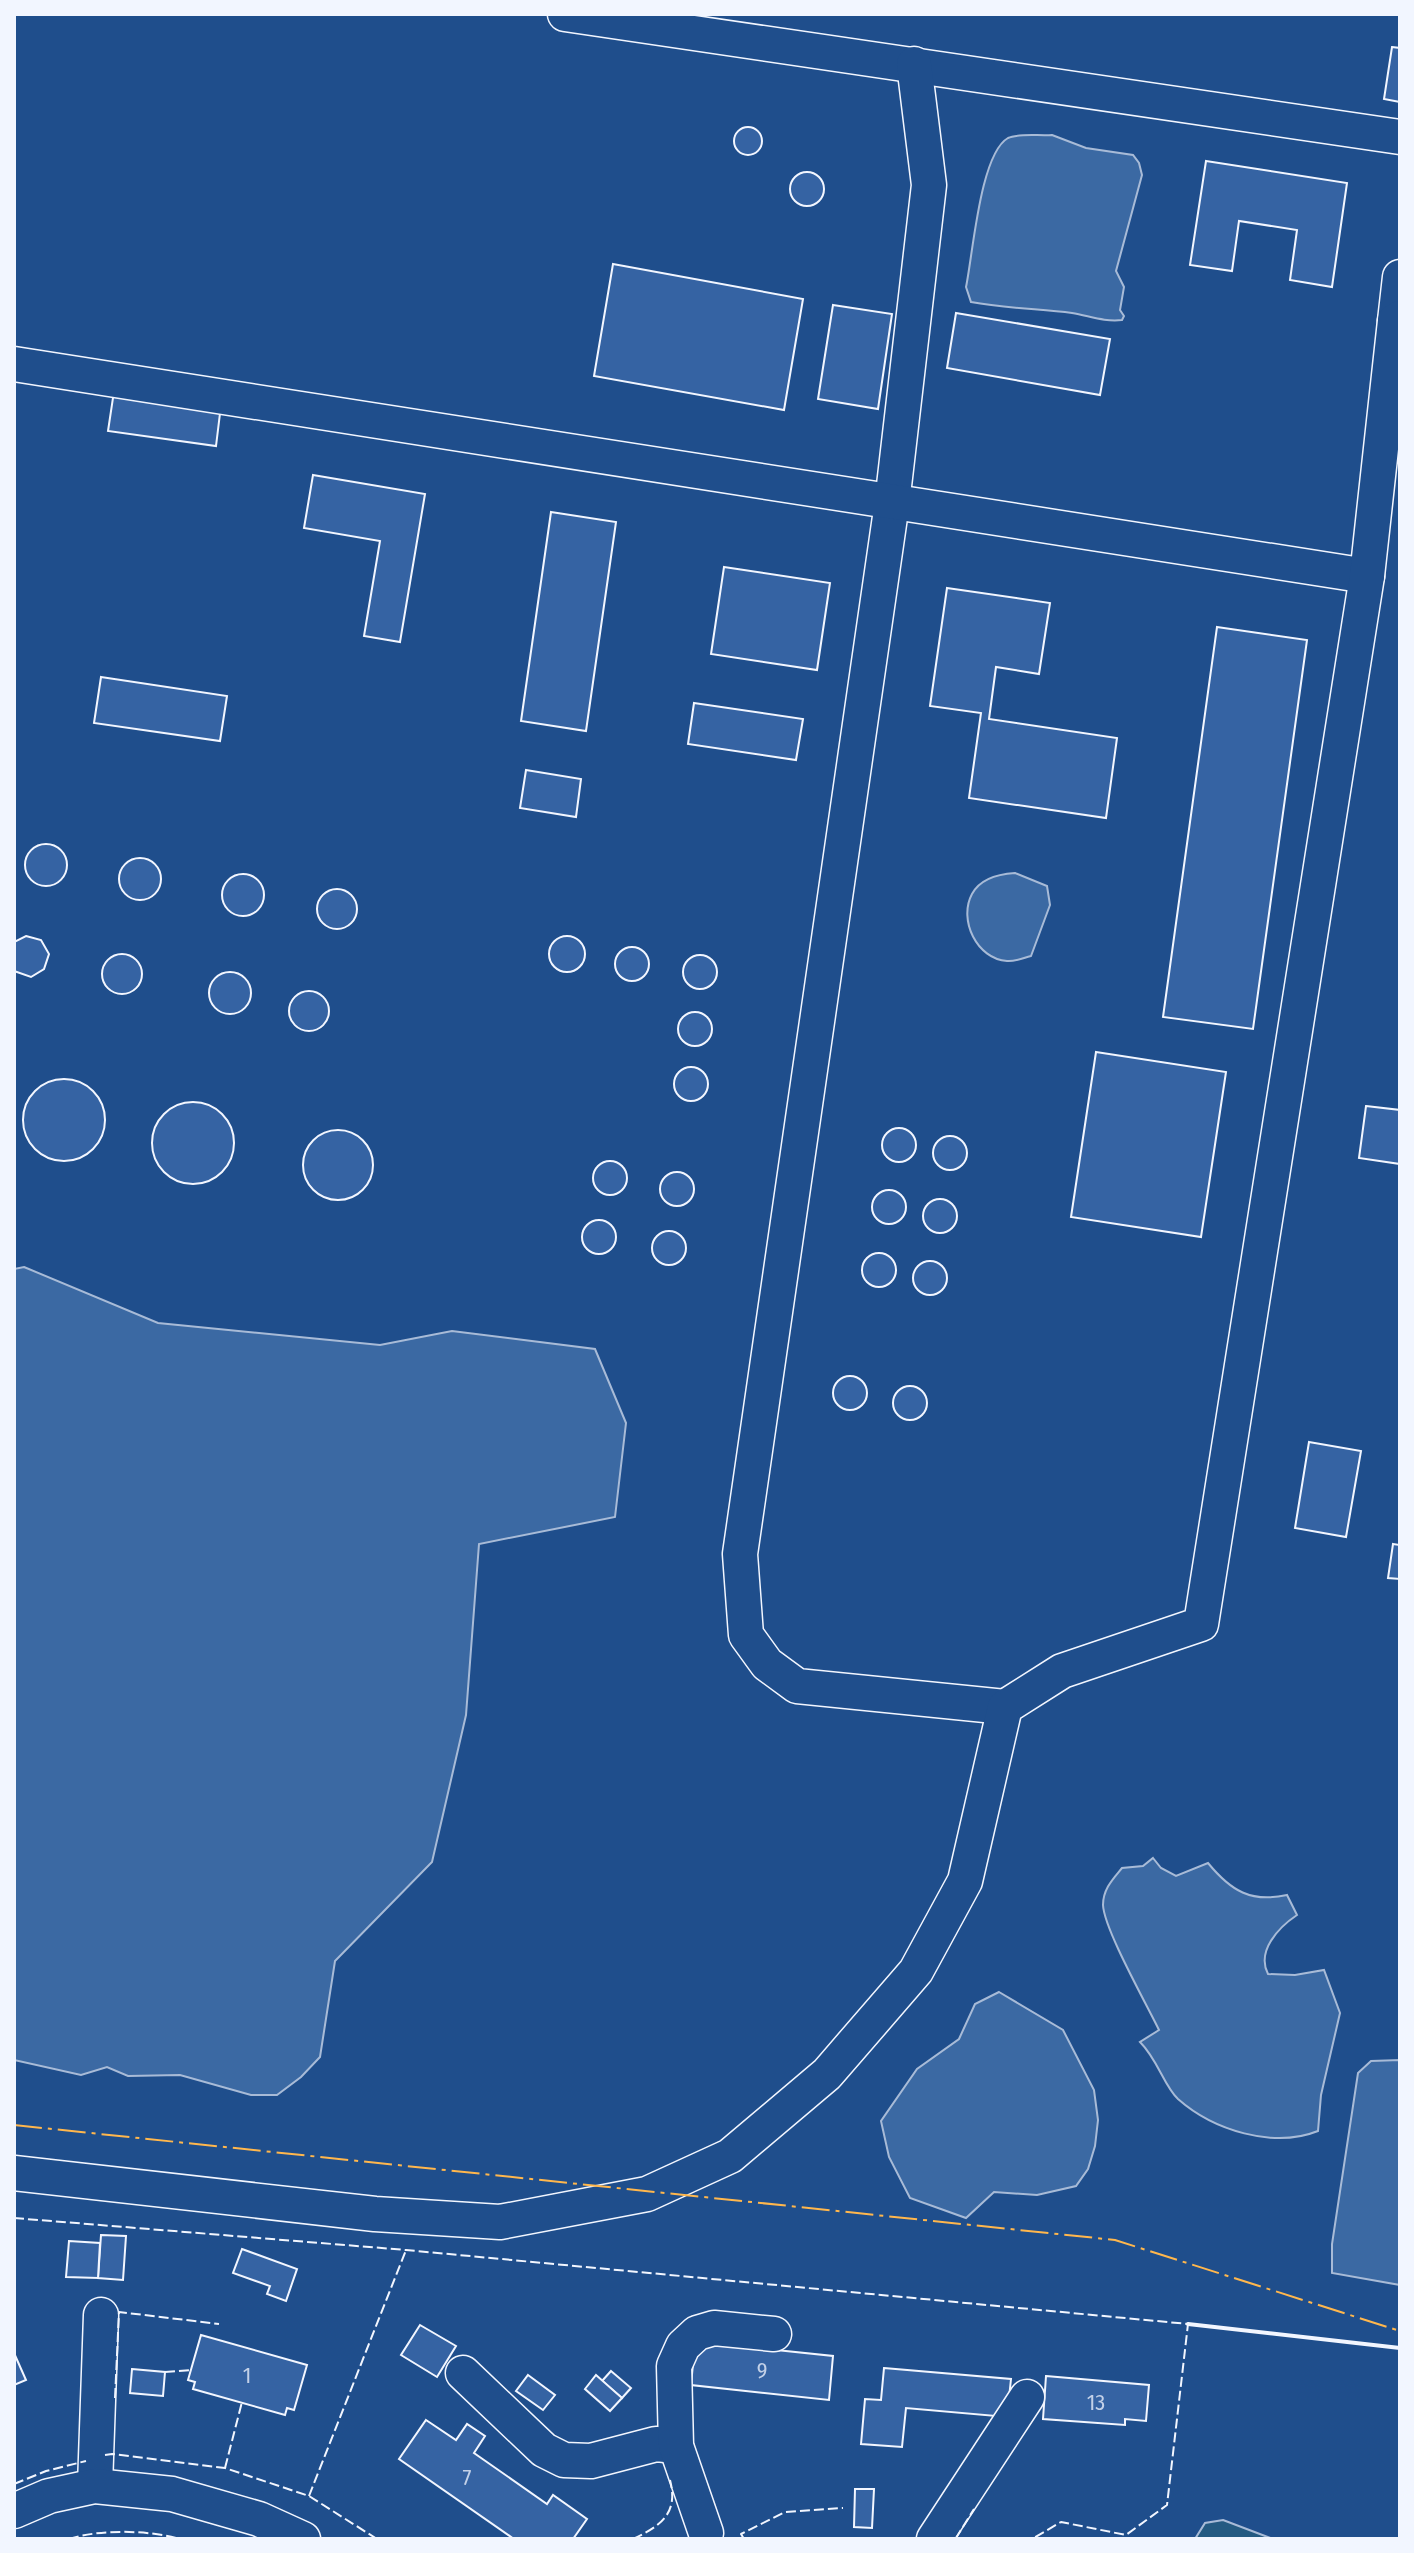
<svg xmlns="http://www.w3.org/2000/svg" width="1414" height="2553" font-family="'Fira Sans Condensed',sans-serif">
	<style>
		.green { fill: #245a82; stroke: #a8bbd7; stroke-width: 2 }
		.water { fill: #3b69a3; stroke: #a8bbd7; stroke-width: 2 }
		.building { fill: #3563a3; stroke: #f2f6ff; stroke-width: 2 }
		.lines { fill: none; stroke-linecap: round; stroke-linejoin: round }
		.minor-casing { stroke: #f2f6ff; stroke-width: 37 }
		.minor { stroke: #1f4e8c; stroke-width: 34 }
		.fence { stroke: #f2f6ff; stroke-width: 2; stroke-dasharray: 10 4; stroke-linecap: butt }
		.wall { stroke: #f2f6ff; stroke-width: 4 }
		.power { stroke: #ffb74d; stroke-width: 2; stroke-dasharray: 28 6 4 6; stroke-linecap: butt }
		.labels { text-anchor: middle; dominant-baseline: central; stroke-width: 6; stroke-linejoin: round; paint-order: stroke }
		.number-label { font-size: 22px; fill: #c3d1e8 }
	</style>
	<rect width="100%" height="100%" fill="#1f4e8c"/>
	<path class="green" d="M1223 2520 1273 2539H1195L1205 2523Z"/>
	<g class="water">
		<path d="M1052 135 1086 148 1133 155 1139 163 1142 175 1116 271 1124 287 1120 310 1124 316 1122 320C1104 322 1090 316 1072 313 1038 309 1005 308 971 302L966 287C973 254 980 154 1008 138 1018 133 1039 136 1052 135Z"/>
		<path d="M1015 873 1047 886 1050 905 1031 956C1023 958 1014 962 1007 961 977 959 958 920 972 894 980 879 999 874 1015 873Z"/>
		<path d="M24 1267 158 1323 380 1345 452 1331 595 1349 626 1423 615 1517 479 1544 466 1715 432 1862 335 1961 320 2057 301 2077 277 2095H251L180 2075 128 2076 107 2067 81 2075 14 2060V1269Z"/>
		<path d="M1153 1858 1161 1868 1176 1876 1208 1863C1231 1891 1251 1903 1287 1895L1297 1915C1279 1927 1256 1951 1268 1974L1295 1975 1324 1970 1340 2013 1321 2095 1318 2131C1273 2149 1213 2130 1178 2099 1164 2086 1158 2060 1140 2042L1159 2030C1147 2005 1104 1929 1103 1905 1103 1889 1113 1879 1122 1868L1143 1866Z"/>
		<path d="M999 1992 1063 2030 1094 2090 1098 2120 1095 2146 1088 2169 1076 2186 1037 2195 994 2192 966 2218 910 2198 889 2157 881 2121 917 2069 959 2039 975 2004Z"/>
		<path d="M1400 2060V2285L1332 2273V2244L1358 2073 1371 2061Z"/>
	</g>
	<g class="building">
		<path d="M1392 47 1400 48V102L1384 99Z"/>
		<circle cx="748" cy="141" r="14"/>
		<path d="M1206 161 1347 183 1332 287 1290 280 1297 230 1239 221 1232 271 1190 265Z"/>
		<circle cx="807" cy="189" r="17"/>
		<path d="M613 264 803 299 784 410 594 376Z"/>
		<path d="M833 305 892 314 878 409 818 399Z"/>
		<path d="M956 313 1110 339 1100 395 947 368Z"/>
		<path d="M114 391 221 405 216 446 108 431Z"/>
		<path d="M313 475 425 494 400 642 364 636 380 541 304 528Z"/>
		<path d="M551 512 616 522 586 731 521 721Z"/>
		<path d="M724 567 830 583 817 670 711 654Z"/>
		<path d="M947 588 1050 603 1039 674 996 667 989 719 1117 738 1106 818 969 798 981 713 930 706Z"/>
		<path d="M1217 627 1307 640 1253 1029 1163 1017Z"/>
		<path d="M101 677 227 696 220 741 94 723Z"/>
		<path d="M694 703 803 719 796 760 688 744Z"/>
		<path d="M526 770 581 779 576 817 520 808Z"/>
		<circle cx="46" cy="865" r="21"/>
		<circle cx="140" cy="879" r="21"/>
		<circle cx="243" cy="895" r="21"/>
		<circle cx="337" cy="909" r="20"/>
		<path d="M26 936 41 940 49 954 44 969 31 977 14 971V942Z"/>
		<circle cx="567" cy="954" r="18"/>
		<circle cx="632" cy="964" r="17"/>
		<circle cx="122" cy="974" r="20"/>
		<circle cx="700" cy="972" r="17"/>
		<circle cx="230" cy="993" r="21"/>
		<circle cx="309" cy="1011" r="20"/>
		<circle cx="695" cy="1029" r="17"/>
		<path d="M1096 1052 1226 1072 1201 1237 1071 1217Z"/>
		<circle cx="691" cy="1084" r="17"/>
		<circle cx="64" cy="1120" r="41"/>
		<circle cx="193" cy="1143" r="41"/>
		<path d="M1366 1106 1400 1110V1164L1359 1158Z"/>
		<circle cx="899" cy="1145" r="17"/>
		<circle cx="338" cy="1165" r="35"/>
		<circle cx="950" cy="1153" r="17"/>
		<circle cx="610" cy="1178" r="17"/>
		<circle cx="677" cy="1189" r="17"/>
		<circle cx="889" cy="1207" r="17"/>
		<circle cx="940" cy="1216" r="17"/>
		<circle cx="599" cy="1237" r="17"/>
		<circle cx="669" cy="1248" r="17"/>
		<circle cx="879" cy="1270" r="17"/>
		<circle cx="930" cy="1278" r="17"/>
		<circle cx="850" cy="1393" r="17"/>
		<circle cx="910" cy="1403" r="17"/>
		<path d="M1309 1442 1361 1451 1346 1537 1295 1528Z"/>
		<path d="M1393 1544 1400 1545V1579L1388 1578Z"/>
		<path d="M101 2235 126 2236 123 2280 98 2278Z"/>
		<path d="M69 2241 100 2243 98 2278 66 2277Z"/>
		<path d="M242 2249 297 2269 286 2301 267 2294 270 2286 233 2273Z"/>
		<path d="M420 2325 456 2346 437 2377 401 2355Z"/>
		<path d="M201 2335 307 2365 294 2410 287 2408 285 2415 193 2389 195 2382 188 2380Z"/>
		<path d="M710 2343 833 2356 829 2400 691 2385 694 2353Z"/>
		<path d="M14 2353 26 2380 14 2385Z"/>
		<path d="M884 2368 1011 2379 1007 2417 906 2408 902 2447 861 2444 865 2399 881 2400Z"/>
		<path d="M132 2369 165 2372 163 2396 130 2393Z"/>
		<path d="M611 2371 631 2388 622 2398 602 2381Z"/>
		<path d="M528 2375 555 2395 543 2410 516 2391Z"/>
		<path d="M596 2375 622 2398 610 2411 585 2389Z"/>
		<path d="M1046 2376 1149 2385 1146 2421 1125 2419V2425L1043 2419Z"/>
		<path d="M426 2420 456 2440 467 2424 485 2436 474 2453 547 2504 553 2495 587 2519 573 2539H514L399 2459Z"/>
		<path d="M855 2489H874L872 2528 854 2527Z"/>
	</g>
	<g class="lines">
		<defs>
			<g id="minor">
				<path d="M565 14 1400 137"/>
				<path d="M914 64 929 185 892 503 740 1554 746 1635 767 1664 797 1686 1005 1707"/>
				<path d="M1395 321 1400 277"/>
				<path d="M14 364 1367 576"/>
				<path d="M14 2173 375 2214 500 2222 647 2194 730 2156 827 2074 916 1971 965 1881 1005 1707 1062 1671 1201 1624 1367 576 1395 321 1400 318"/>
				<path d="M463 2373 544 2450 564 2460 591 2461 656 2444 676 2446"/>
				<path d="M95 2486 101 2315"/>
				<path d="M14 2511 49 2496 95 2486 172 2494 259 2519 303 2539"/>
				<path d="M706 2533 676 2446 674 2366 683 2346 697 2333 714 2328 774 2334"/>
				<path d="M934 2539 1027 2397"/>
			</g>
		</defs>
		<use href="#minor" class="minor-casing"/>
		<use href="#minor" class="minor"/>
		<g class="fence">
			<path d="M14 2218 406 2250 1188 2324 1167 2505 1126 2535 1061 2522 1032 2539"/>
			<path d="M165 2372 191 2370"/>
			<path d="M115 2398 119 2312 219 2324"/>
			<path d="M105 2455 112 2454 225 2468 309 2496 377 2539"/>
			<path d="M225 2468 242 2402"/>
			<path d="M14 2484 46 2471 86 2461"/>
			<path d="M309 2496 406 2250"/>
			<path d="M69 2539C100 2529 149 2530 180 2539"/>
			<path d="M633 2539C660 2526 679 2514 670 2480"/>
			<path d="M744 2539 741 2534 785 2512 843 2508"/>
			<path d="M971 2539 956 2538 974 2509"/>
		</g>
		<path class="wall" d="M1188 2324 1400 2348"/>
		<path class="power" d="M14 2125 1115 2240 1400 2331"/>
	</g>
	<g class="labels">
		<g class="number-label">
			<text x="762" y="2370">9</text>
			<text x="247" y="2375">1</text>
			<text x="1096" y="2402">13</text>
			<text x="467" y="2477">7</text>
		</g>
	</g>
	<rect width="1414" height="2553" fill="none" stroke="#f2f6ff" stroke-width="32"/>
</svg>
